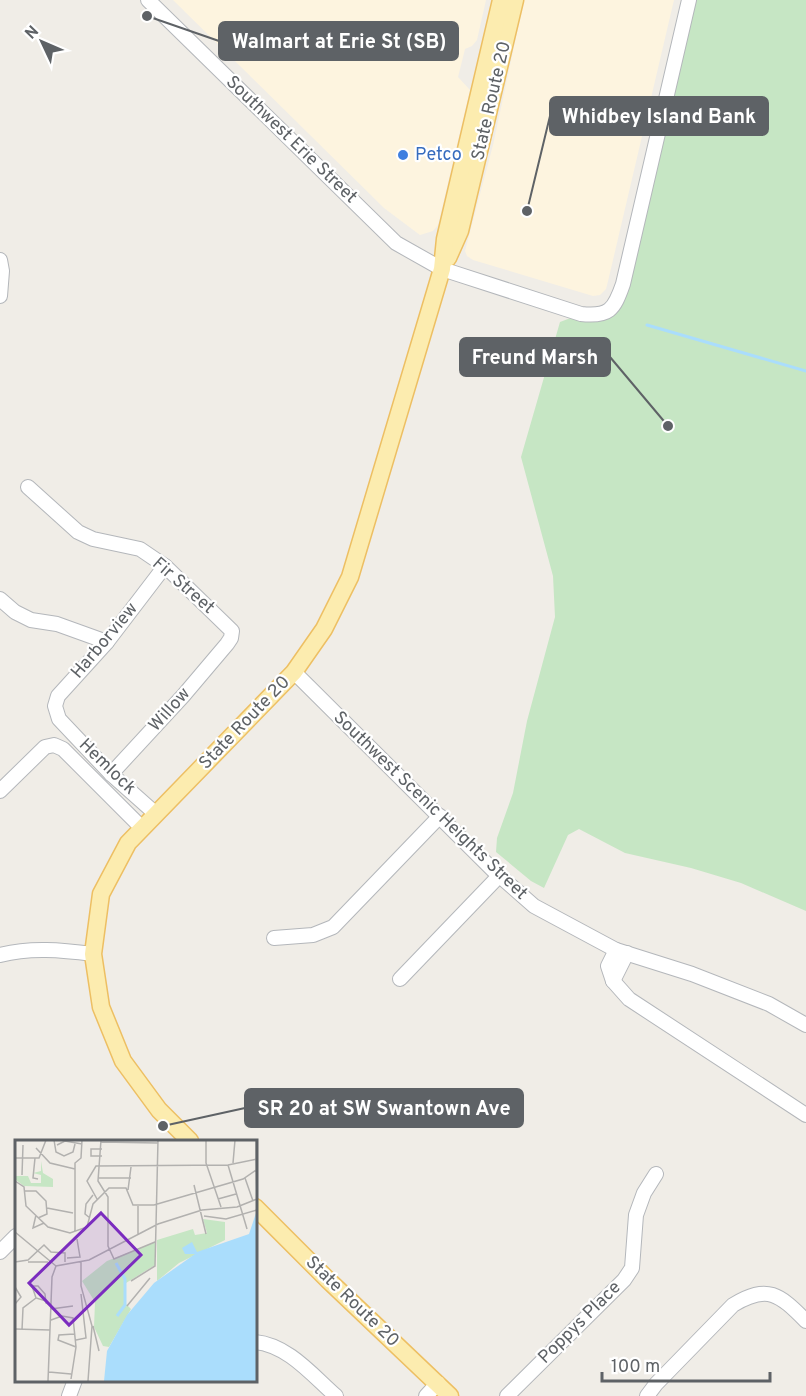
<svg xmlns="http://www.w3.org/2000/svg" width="806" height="1396" font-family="Overpass,sans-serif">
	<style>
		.commercial { fill: #fdf4df }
		.green { fill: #c6e6c4 }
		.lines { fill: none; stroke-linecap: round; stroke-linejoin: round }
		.stream { stroke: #aaddfc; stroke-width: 3 }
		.minor-casing { stroke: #b4b7bb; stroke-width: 16 }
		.major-casing { stroke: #edbf63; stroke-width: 19 }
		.minor { stroke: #fff; stroke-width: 14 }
		.major { stroke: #fcecaf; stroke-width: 16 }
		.shop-dot { fill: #3f7fe0; stroke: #fff; stroke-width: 2 }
		.labels { text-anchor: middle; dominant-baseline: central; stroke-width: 4.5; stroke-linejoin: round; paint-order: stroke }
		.street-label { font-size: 18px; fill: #5e6266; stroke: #fff }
		.shop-label { font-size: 18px; fill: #366cbe; stroke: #fff; text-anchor: start }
		.inset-river { fill: none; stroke: #aaddfc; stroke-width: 3 }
		.inset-road { fill: none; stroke: #b2b1af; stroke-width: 1.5 }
		.view { fill: #7b2cbf; fill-opacity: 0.15; stroke: #7b2cbf; stroke-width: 3 }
		.inset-edge { fill: none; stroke: #5e6266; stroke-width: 3 }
		.leader { fill: none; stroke: #5e6266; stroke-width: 2 }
		.callout-dot { fill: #5e6266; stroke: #fff; stroke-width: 2 }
		.callout { fill: #5e6266; stroke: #5e6266; stroke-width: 2 }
		.callout-label { font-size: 20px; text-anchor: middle; font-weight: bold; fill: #fff }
	</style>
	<rect width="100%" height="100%" fill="#f0ede7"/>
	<g class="commercial">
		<path d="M173 0H486L477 40 472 46 465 49 458 77 470 90 438 225 433 231 420 235 384 208Z"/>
		<path d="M524 0H674L609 277 606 289 600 295 593 296 473 260 467 256 465 251 493 145Z"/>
	</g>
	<path class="green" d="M689 0H806V911L741 883 691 868 625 853 579 829 568 835 544 888 531 881 496 852 497 838 513 793 527 721 555 617 553 576 521 457 560 322 581 314 609 312Z"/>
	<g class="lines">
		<path class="stream" d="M647 325 806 371"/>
		<defs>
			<g id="minor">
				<path d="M148 0 396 243 442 269 581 314C609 317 614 310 623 284L689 0"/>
				<path d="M0 260 2 271 0 296"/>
				<path d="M28 487 78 532 93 539 140 549 165 566 232 631 231 638 227 644 183 696 111 774"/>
				<path d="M0 599 15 612 31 620 57 624 107 642"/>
				<path d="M294 672 493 870 534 906 616 950 692 974 769 1004 806 1025"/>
				<path d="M0 791 45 747 54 745 63 749 142 828"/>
				<path d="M156 814 111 774 59 719 55 706 58 696 107 642 165 566"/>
				<path d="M274 938 313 935 333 927 440 816"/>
				<path d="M616 950 608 966 613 981 629 999 806 1115"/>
				<path d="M0 955C30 947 62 950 93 954"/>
				<path d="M400 979 499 876"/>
				<path d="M613 981 627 953"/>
				<path d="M0 1252 16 1236"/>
				<path d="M255 1342C288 1345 312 1375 336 1396"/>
				<path d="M69 1396 75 1380"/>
				<path d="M426 1396 438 1383"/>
				<path d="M507 1396 624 1280 632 1268 636 1215 644 1193 656 1174"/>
				<path d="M647 1396 656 1384 733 1305C768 1284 779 1294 806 1321"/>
			</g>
			<g id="major">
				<path d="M448 258 460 231 515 0"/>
				<path d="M190 1141 159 1110 123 1061 101 1007 93 954 101 894 128 843 294 672 324 629 350 577 442 269 445 239 501 0"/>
				<path d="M255 1207 328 1280 450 1396"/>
			</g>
		</defs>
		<use href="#minor" class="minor-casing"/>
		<use href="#major" class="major-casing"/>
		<use href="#minor" class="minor"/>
		<use href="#major" class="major"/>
	</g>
	<circle class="shop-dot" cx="403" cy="155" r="6"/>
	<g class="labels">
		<g class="street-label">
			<text transform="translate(492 101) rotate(-77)">State Route 20</text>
			<text transform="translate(291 140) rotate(44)">Southwest Erie Street</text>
			<text transform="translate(183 586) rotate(41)">Fir Street</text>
			<text transform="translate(105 641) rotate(-50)">Harborview</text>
			<text transform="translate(170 710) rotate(-48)">Willow</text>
			<text transform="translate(245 723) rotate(-46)">State Route 20</text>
			<text transform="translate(107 767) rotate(44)">Hemlock</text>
			<text transform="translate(430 806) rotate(44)">Southwest Scenic Heights Street</text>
			<text transform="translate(352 1302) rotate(44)">State Route 20</text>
			<text transform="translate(580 1323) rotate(-45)">Poppys Place</text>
		</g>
		<g class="shop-label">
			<text x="415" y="155">Petco</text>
		</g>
	</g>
	<g transform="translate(15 1140)">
		<rect width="242" height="242" fill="#f0ede7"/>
		<path d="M26 21 28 33 38 39V47L9 46 1 40V36H13L16 43H26V35L18 33 26 31ZM188 79 210 82V100L164 123 142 141V100L178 89 180 95 192 93ZM140 102V125L111 143V164L116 169 94 207 88 206 79 187 80 162 67 141 92 121Z" fill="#c6e6c4"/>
		<path d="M241 73V241H89L92 211 112 175 139 143 180 114H170L167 108 177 102 182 112 234 94Z" fill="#aaddfc"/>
		<path class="inset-river" d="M101 123 110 139V165L102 176"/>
		<path class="inset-road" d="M39 0 41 12 49 16 58 12 60 4M86 0 83 41 93 57V106L99 119 140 102M191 0V23L206 67M241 0V19M86 2 143 3M42 5 50 1 67 4M21 8 35 23 60 29M87 16H76V9H87M0 18H24L31 0M20 18 18 38 23 39M241 19 242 58M218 23 220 0M213 25 232 89M7 35 8 5M84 38H116M230 38 238 61M0 41 9 47 11 66 33 87 55 93 72 87 78 64 94 48H111L118 65H139L228 39 241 30M179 45 191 94M113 50 116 27M9 51H21L31 61 32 74 23 78M82 59 72 41 81 26 213 25 242 19M203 59 221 54M32 68 58 73M187 70 222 67 242 59M21 75 18 88 29 83M189 76 211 79 242 70M75 78 70 74 71 64 78 55M141 85 143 0M60 91V23L66 18 67 0M0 92 41 126M123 94V66M52 118 65 117 62 99M0 122 13 120 29 105 36 112 50 113V122M13 122H33M66 122V146L77 186 73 241M116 141 140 126 141 85M0 147 6 157 0 164M31 161 21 158 17 146H23L30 154 31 163 36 165M112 166 135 138M36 169 58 166M36 180 47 176 58 178 61 207 56 239M78 186 84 211M0 189 35 190M7 190 8 168 21 158M59 194 44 195 43 200 61 207M61 200 71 198 66 154M34 232 56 234M33 241 37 137 41 126 74 120 143 84 187 70"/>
		<path class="view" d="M86 73 126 115 54 185 14 143Z"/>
		<rect width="242" height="242" class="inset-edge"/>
	</g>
	<path class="leader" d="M147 16L219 41M527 211L550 116M668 426L610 357M163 1126L245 1108"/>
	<g class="callout-dot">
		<circle cx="147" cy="16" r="6"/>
		<circle cx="527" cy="211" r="6"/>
		<circle cx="668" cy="426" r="6"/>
		<circle cx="163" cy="1126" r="6"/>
	</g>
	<g class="callout">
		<rect x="219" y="22" width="239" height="38" rx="6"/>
		<rect x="550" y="97" width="218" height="38" rx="6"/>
		<rect x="460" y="338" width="150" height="38" rx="6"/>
		<rect x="245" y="1089" width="278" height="38" rx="6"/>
	</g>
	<g class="callout-label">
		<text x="339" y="48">Walmart at Erie St (SB)</text>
		<text x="659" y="123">Whidbey Island Bank</text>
		<text x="535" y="364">Freund Marsh</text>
		<text x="384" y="1115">SR 20 at SW Swantown Ave</text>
	</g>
	<g transform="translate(42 42) rotate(314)" stroke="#ffffff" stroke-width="4.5" paint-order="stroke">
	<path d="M0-4.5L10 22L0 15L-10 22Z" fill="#5e6266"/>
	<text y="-9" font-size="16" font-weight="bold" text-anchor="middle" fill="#5e6266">N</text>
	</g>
	<path d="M602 1372v9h168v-9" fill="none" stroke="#5e6266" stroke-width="3"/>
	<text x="611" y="1372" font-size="18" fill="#5e6266" stroke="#ffffff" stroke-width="4.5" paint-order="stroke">100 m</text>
</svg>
